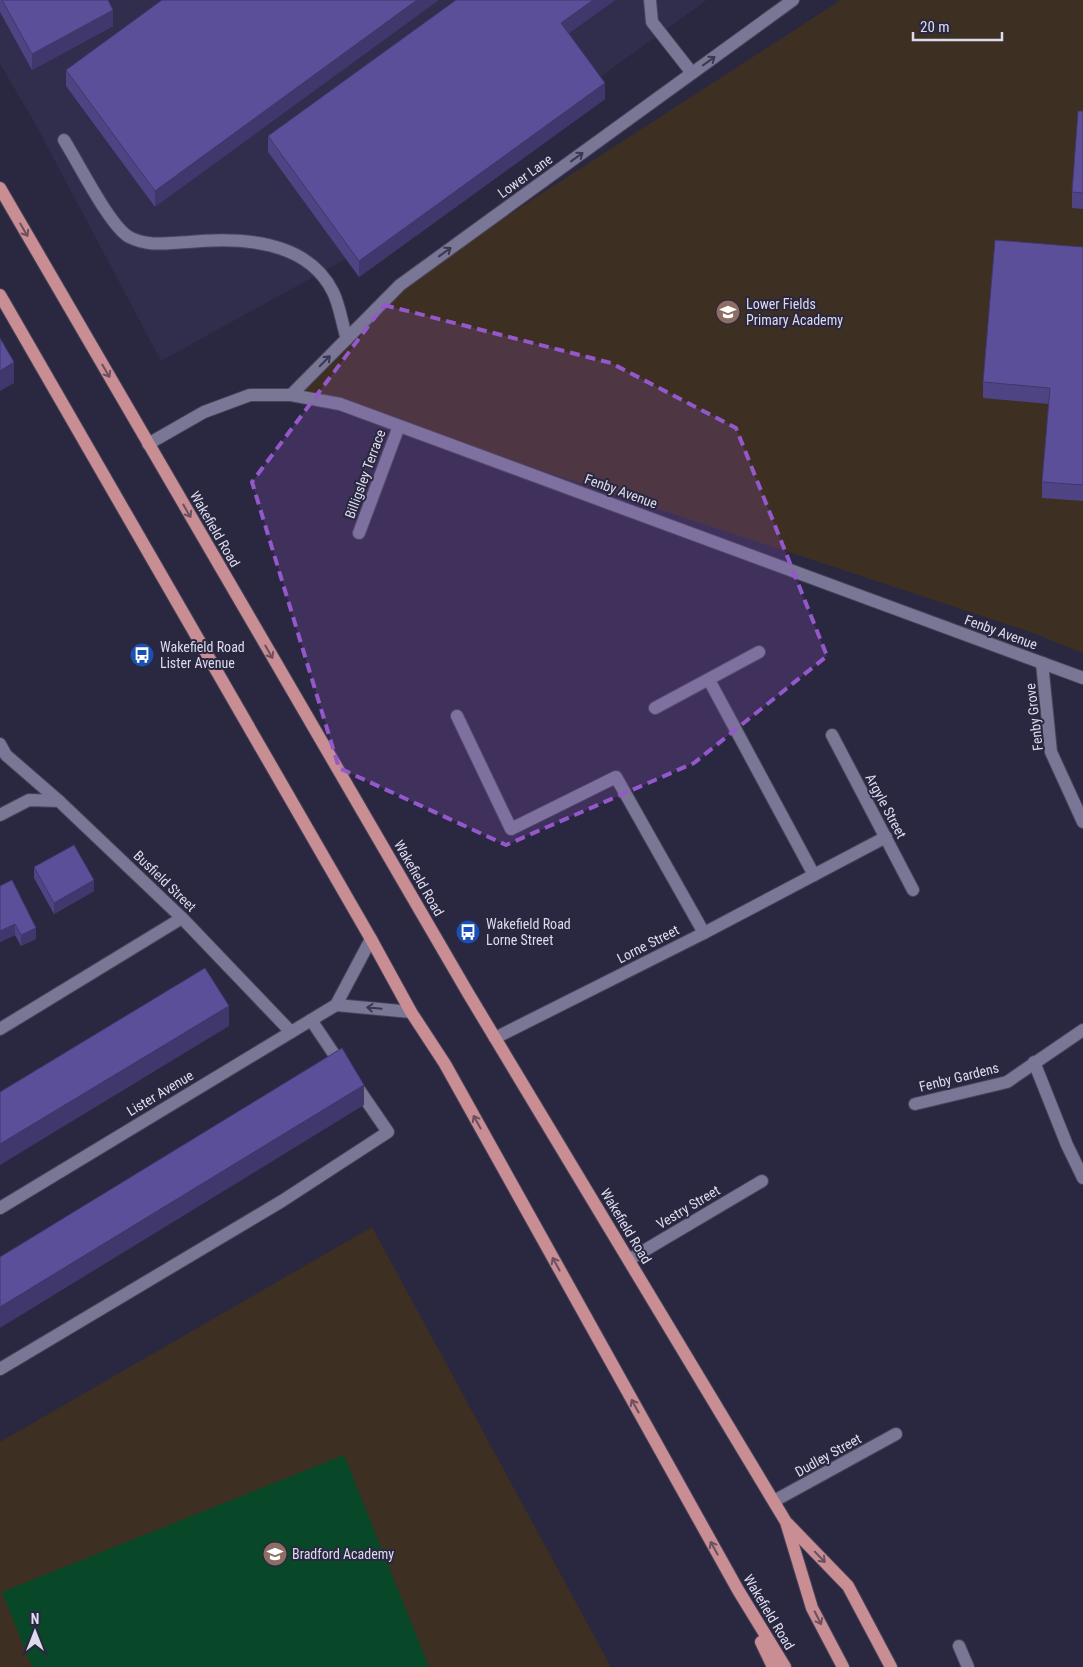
<svg xmlns="http://www.w3.org/2000/svg" width="1083" height="1667" font-family="'Roboto Condensed',sans-serif">
	<style>
		.built { fill: #312d4d }
		.education { fill: #3d2f22 }
		.green { fill: #084829 }
		.lines { fill: none; stroke-linecap: round; stroke-linejoin: round }
		.lane-casing { stroke: #48445a; stroke-width: 14 }
		.street-casing { stroke: #48445a; stroke-width: 14 }
		.primary-casing { stroke: #48445a; stroke-width: 14 }
		.lane { stroke: #797795; stroke-width: 12 }
		.street { stroke: #797795; stroke-width: 12 }
		.primary { stroke: #c98e93; stroke-width: 12 }
		.wall { fill: #4e4484 }
		.shaded-wall { fill: #40376c }
		.building { fill: #5b4f9a; stroke: #40376c }
		.oneway { stroke: #3a3751 }
		.oneway2 { stroke: #6a5061 }
		.marked { fill: #9458ca; fill-opacity: 0.2; stroke: #9458ca; stroke-width: 4; stroke-dasharray: 10 6; stroke-linejoin: round }
		.labels { text-anchor: middle; dominant-baseline: central; stroke-width: 4; stroke-linejoin: round; paint-order: stroke }
		.street-label { font-size: 14px; fill: #dddced; stroke: #2a2740 }
		.poi-label { font-size: 14px; fill: #dddced; stroke: #2a2740; text-anchor: start }
	</style>
	<rect width="100%" height="100%" fill="#2a2740"/>
	<path class="built" d="M0 0H707L353 255 161 361 37 127 0 64Z"/>
	<g class="education">
		<path d="M841 0H1083V653L1033 633 341 404 291 395 400 285Z"/>
		<path d="M372 1227 611 1667H0V1442Z"/>
	</g>
	<path class="green" d="M344 1455 429 1667H32L2 1592Z"/>
	<g class="lines">
		<defs>
			<g id="lane">
				<path d="M650 0 652 22 692 73"/>
				<path d="M64 140C78 162 109 225 129 237 149 247 167 243 188 242 239 237 307 239 333 292 340 306 342 324 347 339"/>
				<path d="M291 395 400 285 793 0"/>
				<path d="M457 716 511 829 616 777 704 933"/>
				<path d="M0 744 6 755 59 801"/>
				<path d="M311 1020 342 1066"/>
				<path d="M0 1029 182 918"/>
				<path d="M0 1369 282 1201 388 1132 355 1084"/>
			</g>
			<g id="street">
				<path d="M148 444 204 412 250 395H291L340 404 1083 678"/>
				<path d="M359 533 399 426"/>
				<path d="M1042 663 1051 752 1083 822"/>
				<path d="M709 680 814 875"/>
				<path d="M655 708 759 652"/>
				<path d="M832 735 913 890"/>
				<path d="M0 815 29 800 59 801 182 918 291 1032"/>
				<path d="M336 1005 411 1012"/>
				<path d="M495 1038 704 933 886 837"/>
				<path d="M1034 1062 1067 1145 1083 1178"/>
				<path d="M915 1104 1007 1082 1083 1030"/>
				<path d="M0 1208 336 1005 371 939"/>
				<path d="M630 1259 762 1181"/>
				<path d="M774 1501 896 1434"/>
				<path d="M959 1646 968 1667"/>
			</g>
			<g id="primary">
				<path d="M0 188 468 993 786 1522 812 1608 843 1667"/>
				<path d="M0 295 371 939 411 1012 445 1064 738 1590 785 1667"/>
				<path d="M788 1524 848 1586 891 1667"/>
				<path d="M761 1642 773 1667"/>
			</g>
		</defs>
		<use href="#lane" class="lane-casing"/>
		<use href="#street" class="street-casing"/>
		<use href="#primary" class="primary-casing"/>
		<use href="#lane" class="lane"/>
		<use href="#street" class="street"/>
		<use href="#primary" class="primary"/>
	</g>
	<g class="wall">
		<path d="M0 0H108L113 26 32 70 0 12Z"/>
		<path d="M162 0 155 207 66 86V70Z"/>
		<path d="M456 0H615L569 33 605 99 359 277 268 152V136Z"/>
		<path d="M1083 111V209L1072 208V192Z"/>
		<path d="M1083 247V501L1042 498V482L1049 404 983 398V382Z"/>
		<path d="M34 867 94 891 54 914 34 878Z"/>
		<path d="M0 886 36 939 21 946 15 935 0 942Z"/>
	</g>
	<g class="shaded-wall">
		<path d="M417 0H439L155 207V191Z"/>
		<path d="M593 0H615L561 39V23Z"/>
		<path d="M113 10V26L32 70V54Z"/>
		<path d="M605 83V99L359 277V261Z"/>
		<path d="M14 362V383L0 391V371Z"/>
		<path d="M94 880V891L54 914V903Z"/>
		<path d="M15 924V935L0 942V931Z"/>
		<path d="M36 928V939L21 946V935Z"/>
		<path d="M229 1006V1026L0 1165V1144Z"/>
		<path d="M364 1085V1105L0 1328V1307Z"/>
	</g>
	<g class="building">
		<path d="M2 0H108L113 10 32 54Z"/>
		<path d="M162 0H417L155 191 66 70Z"/>
		<path d="M456 0H593L561 23 605 83 359 261 268 136Z"/>
		<path d="M1078 111H1083V193L1072 192Z"/>
		<path d="M995 240 1083 247V485L1042 482 1050 388 983 382Z"/>
		<path d="M0 338 14 362 0 371Z"/>
		<path d="M74 845 94 880 54 903 34 867Z"/>
		<path d="M12 880 36 928 21 935 15 924 0 931V886Z"/>
		<path d="M205 968 229 1006 0 1144V1092Z"/>
		<path d="M342 1048 364 1085 0 1307V1257Z"/>
	</g>
	<defs><path id="oneway-shaft" d="M-6 0H5M1.5-3L5.5 0L1.5 3" fill="none" stroke-width="1.6" stroke-linecap="round" stroke-linejoin="round" transform="scale(1.25)"/></defs>
	<g class="oneway">
		<use href="#oneway-shaft" transform="translate(709 61) rotate(-36)"/>
		<use href="#oneway-shaft" transform="translate(577 157) rotate(-36)"/>
		<use href="#oneway-shaft" transform="translate(445 252) rotate(-36)"/>
		<use href="#oneway-shaft" transform="translate(325 361) rotate(-45)"/>
		<use href="#oneway-shaft" transform="translate(374 1008) rotate(-174)"/>
	</g>
	<g class="oneway2">
		<use href="#oneway-shaft" transform="translate(24 230) rotate(60)"/>
		<use href="#oneway-shaft" transform="translate(106 371) rotate(60)"/>
		<use href="#oneway-shaft" transform="translate(187 511) rotate(60)"/>
		<use href="#oneway-shaft" transform="translate(269 652) rotate(60)"/>
		<use href="#oneway-shaft" transform="translate(477 1122) rotate(-119)"/>
		<use href="#oneway-shaft" transform="translate(556 1264) rotate(-119)"/>
		<use href="#oneway-shaft" transform="translate(635 1406) rotate(-119)"/>
		<use href="#oneway-shaft" transform="translate(714 1548) rotate(-119)"/>
		<use href="#oneway-shaft" transform="translate(820 1557) rotate(46)"/>
		<use href="#oneway-shaft" transform="translate(818 1618) rotate(63)"/>
	</g>
	<path class="marked" d="M384 305 611 363 736 428 827 656 694 763 506 845 339 768 252 482Z"/>
	<defs>
		<symbol id="school-disc" viewBox="-11 -11 22 22"><circle r="9.5" fill="#8d6e63" stroke="#2a2740"/><path d="M0-5L7-2L0 1L-7-2ZM-4 1L0 2.5L4 1V4Q0 6-4 4Z" fill="#fff"/></symbol>
		<symbol id="bus-disc" viewBox="-11 -11 22 22"><circle r="9.5" fill="#1a4fb4" stroke="#2a2740"/><path d="M-5-6H5V4H4V6H2V4H-2V6H-4V4H-5ZM-3.5-4V0h7V-4ZM-3.5 1.2v1.5H-2V1.2ZM2 1.2v1.5H3.5V1.2Z" fill="#fff"/></symbol>
	</defs>
	<g fill-rule="evenodd">
		<use href="#school-disc" x="714" y="298" width="28" height="28"/>
		<use href="#bus-disc" x="128" y="641" width="28" height="28"/>
		<use href="#bus-disc" x="454" y="918" width="28" height="28"/>
		<use href="#school-disc" x="261" y="1540" width="28" height="28"/>
	</g>
	<g class="labels">
		<g class="street-label">
			<text transform="translate(525 176) rotate(-36)">Lower Lane</text>
			<text transform="translate(365 474) rotate(-70)">Billigsley Terrace</text>
			<text transform="translate(621 491) rotate(20)">Fenby Avenue</text>
			<text transform="translate(215 529) rotate(60)">Wakefield Road</text>
			<text transform="translate(1001 632) rotate(20)">Fenby Avenue</text>
			<text transform="translate(1034 717) rotate(-97)">Fenby Grove</text>
			<text transform="translate(886 806) rotate(62)">Argyle Street</text>
			<text transform="translate(419 878) rotate(60)">Wakefield Road</text>
			<text transform="translate(165 881) rotate(44)">Busfield Street</text>
			<text transform="translate(648 944) rotate(-27)">Lorne Street</text>
			<text transform="translate(959 1077) rotate(-14)">Fenby Gardens</text>
			<text transform="translate(160 1093) rotate(-31)">Lister Avenue</text>
			<text transform="translate(688 1207) rotate(-31)">Vestry Street</text>
			<text transform="translate(626 1226) rotate(59)">Wakefield Road</text>
			<text transform="translate(828 1455) rotate(-29)">Dudley Street</text>
			<text transform="translate(769 1612) rotate(59)">Wakefield Road</text>
		</g>
		<g class="poi-label">
			<text x="746" y="304">Lower Fields<tspan x="746" dy="16">Primary Academy</tspan></text>
			<text x="160" y="647">Wakefield Road<tspan x="160" dy="16">Lister Avenue</tspan></text>
			<text x="486" y="924">Wakefield Road<tspan x="486" dy="16">Lorne Street</tspan></text>
			<text x="292" y="1554">Bradford Academy</text>
		</g>
	</g>
	<g transform="translate(35 1632)" stroke="#2a2740" stroke-width="4" paint-order="stroke">
	<path d="M0-4L9 19L0 12L-9 19Z" fill="#dddced"/>
	<text y="-8" font-size="14" font-weight="bold" text-anchor="middle" fill="#dddced">N</text>
	</g>
	<path d="M913 32v8h89v-8" fill="none" stroke="#dddced" stroke-width="2.5"/>
	<text x="920" y="32" font-size="15" fill="#dddced" stroke="#2a2740" stroke-width="4" paint-order="stroke">20 m</text>
</svg>
